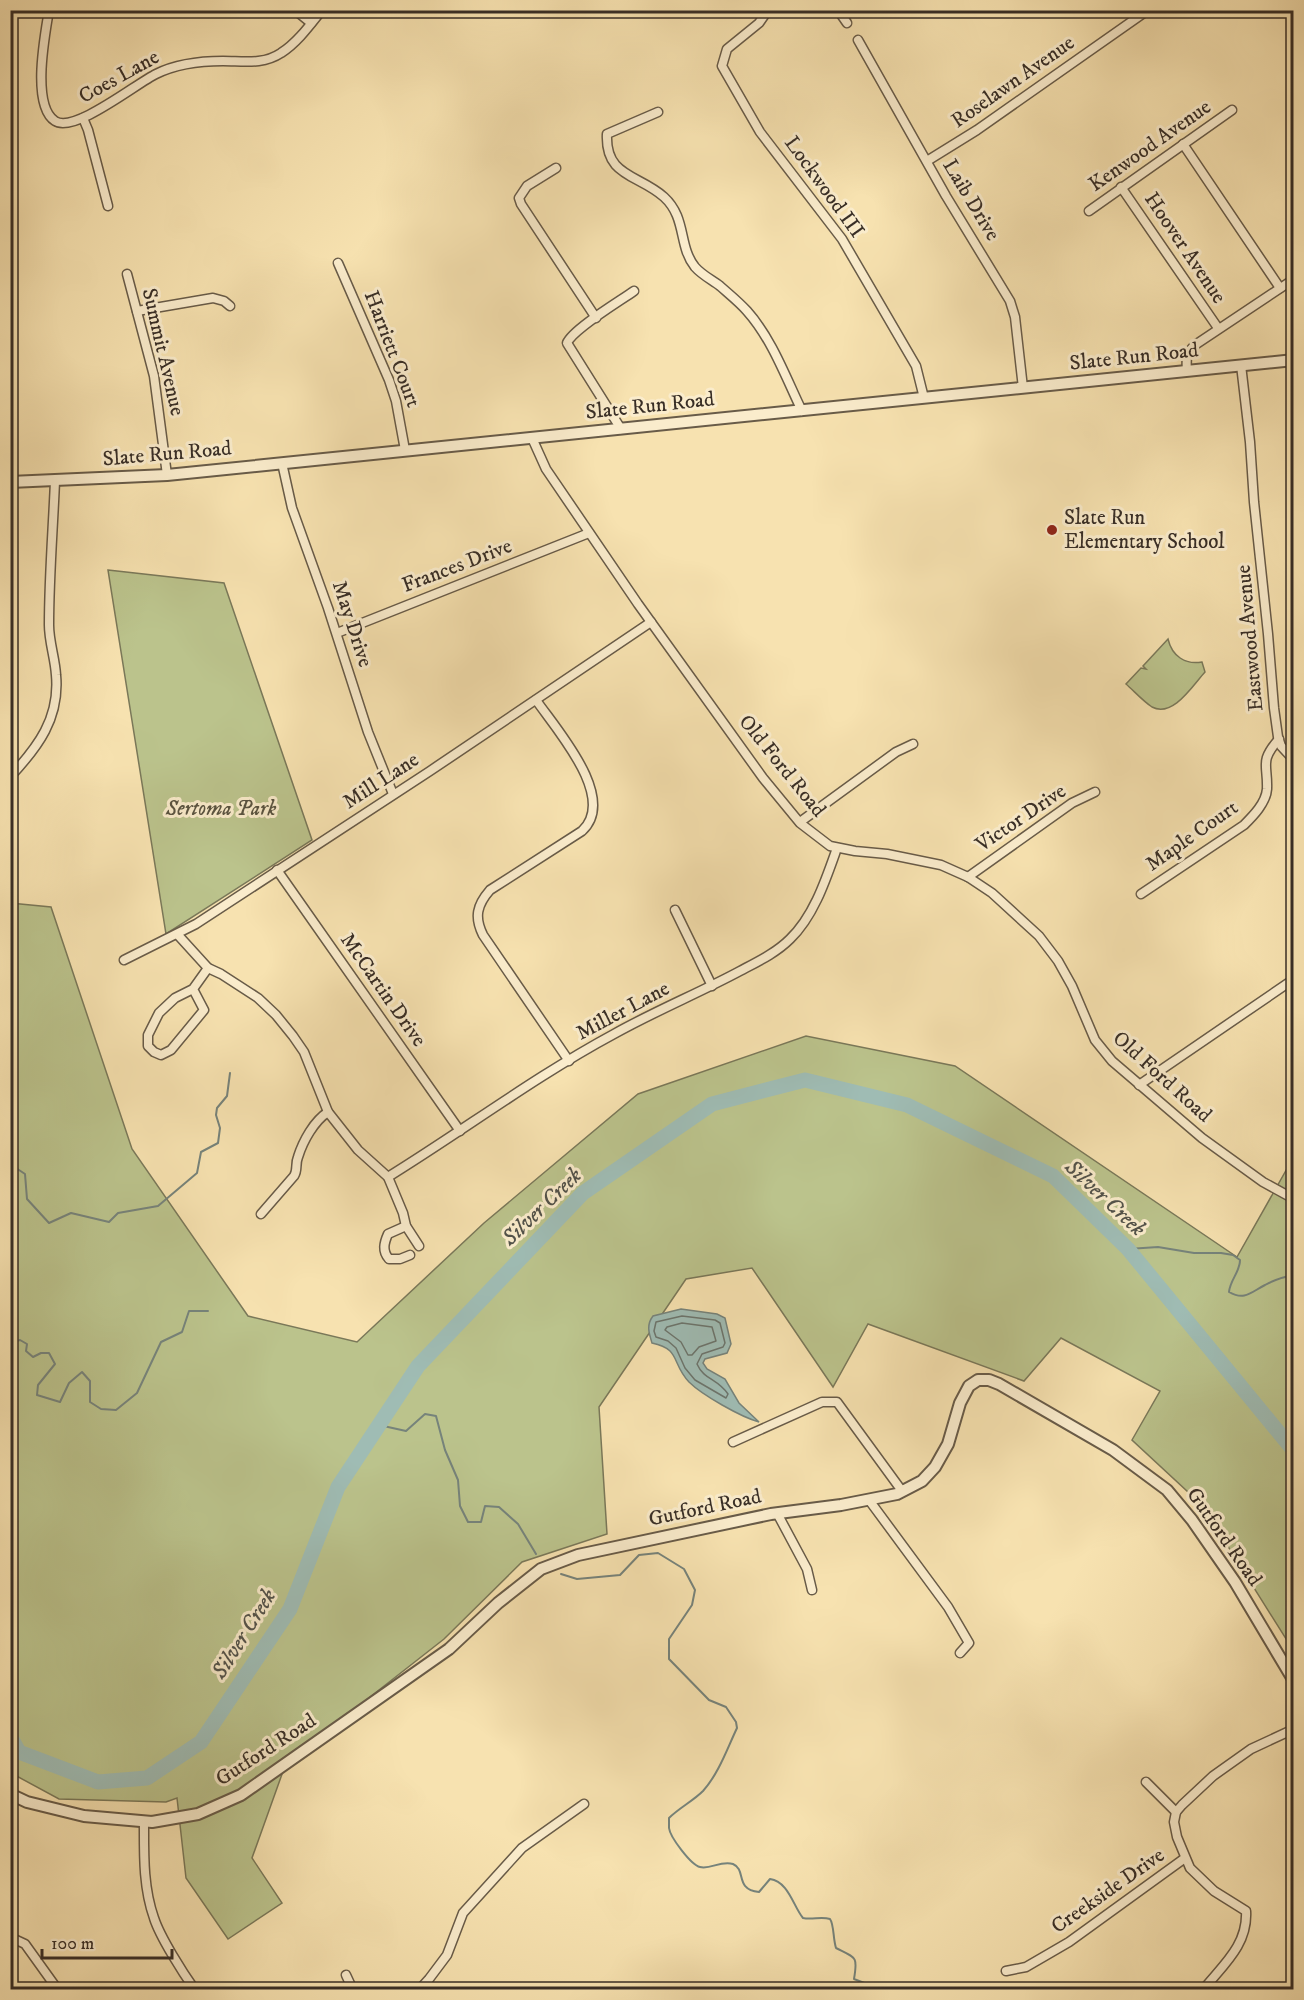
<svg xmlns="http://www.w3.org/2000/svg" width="1304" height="2000" font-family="'IM FELL DW Pica',serif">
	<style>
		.green { fill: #bbc38c; stroke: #7a7859; stroke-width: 1.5 }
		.water { fill: #9fbcb4; stroke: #76837b; stroke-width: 1.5 }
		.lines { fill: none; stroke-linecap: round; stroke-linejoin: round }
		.shore { stroke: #6c756d; stroke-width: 1.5 }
		.stream { stroke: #76837b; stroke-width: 2 }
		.river { stroke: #9fbcb4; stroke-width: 15 }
		.minor-casing { stroke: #685b48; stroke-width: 11 }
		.tertiary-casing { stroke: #685b48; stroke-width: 14 }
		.minor { stroke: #faeccc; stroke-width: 8 }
		.tertiary { stroke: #faeccc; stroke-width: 10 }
		.poi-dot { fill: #8f2418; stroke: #faeccc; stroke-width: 2 }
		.labels { text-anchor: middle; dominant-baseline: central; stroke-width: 6; stroke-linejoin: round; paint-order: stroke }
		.street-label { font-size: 21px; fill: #382e26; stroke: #faeccc }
		.poi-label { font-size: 21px; fill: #382e26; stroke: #faeccc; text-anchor: start }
		.park-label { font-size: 21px; font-style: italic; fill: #595340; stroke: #faeccc }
		.water-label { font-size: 22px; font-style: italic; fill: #52524a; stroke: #faeccc }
	</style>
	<rect width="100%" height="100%" fill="#f7e2b0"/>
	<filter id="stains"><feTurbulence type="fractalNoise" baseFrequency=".00333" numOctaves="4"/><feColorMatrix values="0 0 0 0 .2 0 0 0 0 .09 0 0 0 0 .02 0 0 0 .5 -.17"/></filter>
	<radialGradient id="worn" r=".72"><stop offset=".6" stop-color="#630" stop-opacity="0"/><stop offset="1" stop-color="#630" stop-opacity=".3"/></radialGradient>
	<g class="green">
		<path d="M108 570 224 583 312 840 166 934Z"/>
		<path d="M1168 639C1172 656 1185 665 1202 662L1205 672C1193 685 1173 718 1152 707 1143 701 1134 691 1126 684L1141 668 1146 669 1143 666Z"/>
		<path d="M10 903 51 907 132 1149 248 1316 357 1342 484 1223 638 1094 806 1036 955 1066 1237 1257 1293 1158V1650L1202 1505 1132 1440 1160 1391 1061 1338 1024 1381 868 1324 833 1387 752 1268 686 1279 599 1407 607 1534 522 1562 444 1639 286 1763 252 1858 282 1903 228 1939 186 1878 177 1798 166 1802 59 1799 11 1773Z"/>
	</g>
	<path class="water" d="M681 1309 717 1314 725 1318 731 1344 727 1353 705 1359 703 1363 707 1369 725 1379 739 1403 759 1422C741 1417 702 1395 689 1382 671 1363 681 1349 652 1343 649 1333 646 1325 653 1316Z"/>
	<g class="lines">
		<g class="shore">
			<path d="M682 1316 715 1320 720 1323 725 1343 723 1347 702 1354 697 1364C704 1380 717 1378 728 1394L726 1398 695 1380 685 1368 676 1348 668 1341 656 1337 654 1331 656 1322Z"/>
			<path d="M682 1323 712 1327 716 1341 699 1347 692 1355H688L681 1342 665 1330 667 1327Z"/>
		</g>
		<g class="stream">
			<path d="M10 1170 16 1168 25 1174 27 1199 49 1223 71 1213 109 1222 118 1213 158 1206 197 1173 201 1152 218 1143 220 1128 216 1115 217 1108 227 1096 230 1073"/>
			<path d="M1128 1249 1158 1247 1194 1253H1221L1233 1255 1240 1260C1240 1272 1230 1280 1229 1292 1245 1301 1251 1292 1265 1285 1274 1280 1283 1277 1294 1275"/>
			<path d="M10 1343 20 1340 27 1344 26 1351 33 1357 41 1353H49L55 1364 38 1385 37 1395 60 1402 69 1383 82 1372 90 1381V1402L101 1409 116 1410 137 1393 161 1342 182 1332 189 1311H208"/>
			<path d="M379 1425 406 1431 425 1414 436 1416 445 1450 458 1480 460 1506 468 1522H481L485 1506 499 1507 518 1524 536 1554"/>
			<path d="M561 1574 577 1579 620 1575 639 1555 658 1553 684 1569 695 1590 692 1605 669 1639V1659L709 1700 726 1707 736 1722 737 1728C727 1749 719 1773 703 1791 693 1801 679 1808 669 1818 669 1821 669 1825 669 1828 670 1837 691 1865 700 1867 710 1870 721 1860 733 1864 747 1870 734 1889 759 1892L770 1879C789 1882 793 1906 803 1918 813 1920 821 1916 830 1919 834 1924 833 1939 836 1948 856 1958 858 1956 854 1979L872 1986V1990"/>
		</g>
		<path class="river" d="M10 1736 19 1752 98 1782 147 1778 201 1742 290 1609 338 1487 418 1366 583 1193 712 1104 805 1080 907 1105 1053 1176 1128 1249 1294 1451"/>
		<defs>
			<g id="minor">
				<path d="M49 10C45 35 31 105 55 121 74 134 137 83 156 74 176 64 201 61 223 61 243 61 263 65 281 53 297 43 310 25 322 10"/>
				<path d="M295 10 311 23"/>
				<path d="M768 10 759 23 727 49 722 66 760 132 842 239 916 366 924 398"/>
				<path d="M838 10 847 23"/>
				<path d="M858 40 946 196 1010 301 1015 317 1023 388"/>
				<path d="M658 112 607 134C605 177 638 174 664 197 687 218 678 246 695 267 702 275 712 280 720 286 729 294 739 302 747 311 772 339 786 378 802 411"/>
				<path d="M83 118 88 130 108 206"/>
				<path d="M1183 144 1280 288"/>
				<path d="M927 161 977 130 1148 10"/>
				<path d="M556 168 527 186 519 198 521 204 596 318"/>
				<path d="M1121 187 1218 328"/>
				<path d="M1089 211 1232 110"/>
				<path d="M338 263 389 380 396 401 405 450"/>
				<path d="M127 274 154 376 167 475"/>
				<path d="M137 311 213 298 224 301 230 306"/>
				<path d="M1241 365 1250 442 1254 502 1268 634 1274 708 1278 737 1281 746 1294 760"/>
				<path d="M1187 371C1186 359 1186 353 1195 345L1294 279"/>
				<path d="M621 429 567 343C573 329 620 301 634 291"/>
				<path d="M532 438 546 469 638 604 763 778 800 823 830 846 855 851 887 854 941 865 968 877 992 893 1039 936 1058 961 1072 986 1095 1040 1112 1061 1202 1138 1263 1182 1294 1199"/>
				<path d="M282 463 292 508 328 608 368 732 393 794"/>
				<path d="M337 633 589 533"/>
				<path d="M536 700C556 729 618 798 582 831L490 890C477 905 474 917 483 935L569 1061"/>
				<path d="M10 777C38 747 60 718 56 675 55 658 49 642 49 625 49 577 53 529 55 481"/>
				<path d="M800 822 896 752 913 744"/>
				<path d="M277 870 460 1131"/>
				<path d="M968 877 1072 803 1095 792"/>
				<path d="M1141 894 1244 825C1253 816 1266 803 1267 789 1268 764 1259 762 1279 739"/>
				<path d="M675 910 712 986"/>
				<path d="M178 935 208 968 221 974 258 998 276 1015 293 1036 304 1052 328 1112 358 1150 388 1177 403 1213 406 1226 419 1246"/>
				<path d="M124 960 196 924 430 771 651 622"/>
				<path d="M193 989 204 1010 171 1050 161 1055 154 1052 148 1046V1035L159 1013 175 998 193 989 208 968"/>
				<path d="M1139 1085 1294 979"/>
				<path d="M388 1177C464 1130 536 1076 614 1034 655 1011 699 993 740 971 757 962 776 953 790 939 814 916 826 879 837 848"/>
				<path d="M261 1214 294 1176C298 1170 295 1164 298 1157 303 1141 314 1121 328 1112"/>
				<path d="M406 1226 388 1234C384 1243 382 1251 389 1259H400L410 1255"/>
				<path d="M733 1442 822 1402H837L902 1491"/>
				<path d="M869 1500 948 1607 969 1643 960 1653"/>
				<path d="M777 1513 807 1569 812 1590"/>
				<path d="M1146 1782 1176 1812"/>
				<path d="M144 1822C144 1854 143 1887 154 1918 160 1937 183 1973 195 1990"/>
				<path d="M10 1937 25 1944 58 1990"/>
				<path d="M1006 1971 1026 1967 1069 1942 1185 1858"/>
				<path d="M346 1975 353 1990"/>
				<path d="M419 1990 429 1979 447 1955 463 1913 522 1848 584 1804"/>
				<path d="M1203 1990C1223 1965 1248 1945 1246 1911L1214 1891 1190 1868 1177 1837 1174 1822 1176 1812 1182 1805 1213 1776 1251 1749 1294 1729"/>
			</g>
			<g id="tertiary">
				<path d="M10 482 167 475 1294 360"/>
				<path d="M10 1794 27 1802 84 1816 152 1822 198 1814 241 1795 449 1649 498 1603 541 1569 578 1555 771 1514 841 1505 897 1494 922 1481 935 1467 948 1444 960 1403 969 1386 978 1380H989L999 1384 1113 1450 1167 1490 1192 1520 1235 1582 1294 1681"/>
			</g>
		</defs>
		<use href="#minor" class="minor-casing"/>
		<use href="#tertiary" class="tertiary-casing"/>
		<use href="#minor" class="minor"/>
		<use href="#tertiary" class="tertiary"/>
	</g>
	<circle class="poi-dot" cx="1052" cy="530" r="6"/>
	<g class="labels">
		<g class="street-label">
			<text transform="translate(119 77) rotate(-29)">Coes Lane</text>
			<text transform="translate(1013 82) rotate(-35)">Roselawn Avenue</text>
			<text transform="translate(1150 146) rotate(-35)">Kenwood Avenue</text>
			<text transform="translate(824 187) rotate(54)">Lockwood III</text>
			<text transform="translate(971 200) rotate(59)">Laib Drive</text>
			<text transform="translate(1185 248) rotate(56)">Hoover Avenue</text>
			<text transform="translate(392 349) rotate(69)">Harriett Court</text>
			<text transform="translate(163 352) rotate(77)">Summit Avenue</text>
			<text transform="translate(1134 357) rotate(-6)">Slate Run Road</text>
			<text transform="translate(650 406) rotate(-6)">Slate Run Road</text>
			<text transform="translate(167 454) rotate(-5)">Slate Run Road</text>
			<text transform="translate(457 566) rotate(-21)">Frances Drive</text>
			<text transform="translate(352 624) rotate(72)">May Drive</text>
			<text transform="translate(1250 638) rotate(-95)">Eastwood Avenue</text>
			<text transform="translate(782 766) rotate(51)">Old Ford Road</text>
			<text transform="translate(381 781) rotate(-33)">Mill Lane</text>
			<text transform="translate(1021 818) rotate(-34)">Victor Drive</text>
			<text transform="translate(1192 836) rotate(-35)">Maple Court</text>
			<text transform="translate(383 990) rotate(55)">McCartin Drive</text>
			<text transform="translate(623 1011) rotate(-28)">Miller Lane</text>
			<text transform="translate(1162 1077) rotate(42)">Old Ford Road</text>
			<text transform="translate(705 1508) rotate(-12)">Gutford Road</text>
			<text transform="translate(1224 1537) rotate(55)">Gutford Road</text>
			<text transform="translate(266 1750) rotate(-33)">Gutford Road</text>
			<text transform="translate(1108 1891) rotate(-35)">Creekside Drive</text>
		</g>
		<g class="poi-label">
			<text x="1064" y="518">Slate Run<tspan x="1064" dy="24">Elementary School</tspan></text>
		</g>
		<g class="park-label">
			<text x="221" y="809">Sertoma Park</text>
		</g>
		<g class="water-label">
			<text transform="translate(1105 1198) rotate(43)">Silver Creek</text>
			<text transform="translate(542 1207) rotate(-44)">Silver Creek</text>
			<text transform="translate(244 1634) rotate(-58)">Silver Creek</text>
		</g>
	</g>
	<rect width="1304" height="2000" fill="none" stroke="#f7e2b0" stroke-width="36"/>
	<rect x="12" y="12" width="1280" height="1976" fill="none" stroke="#382e26" stroke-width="3"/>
	<rect x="18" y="18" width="1268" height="1964" fill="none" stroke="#382e26" stroke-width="1.5"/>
	<path d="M42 1949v9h130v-9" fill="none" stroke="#382e26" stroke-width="3"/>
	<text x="51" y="1949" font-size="18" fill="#382e26" stroke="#faeccc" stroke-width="4.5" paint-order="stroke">100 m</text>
	<rect width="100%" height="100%" filter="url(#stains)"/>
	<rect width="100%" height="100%" fill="url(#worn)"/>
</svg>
